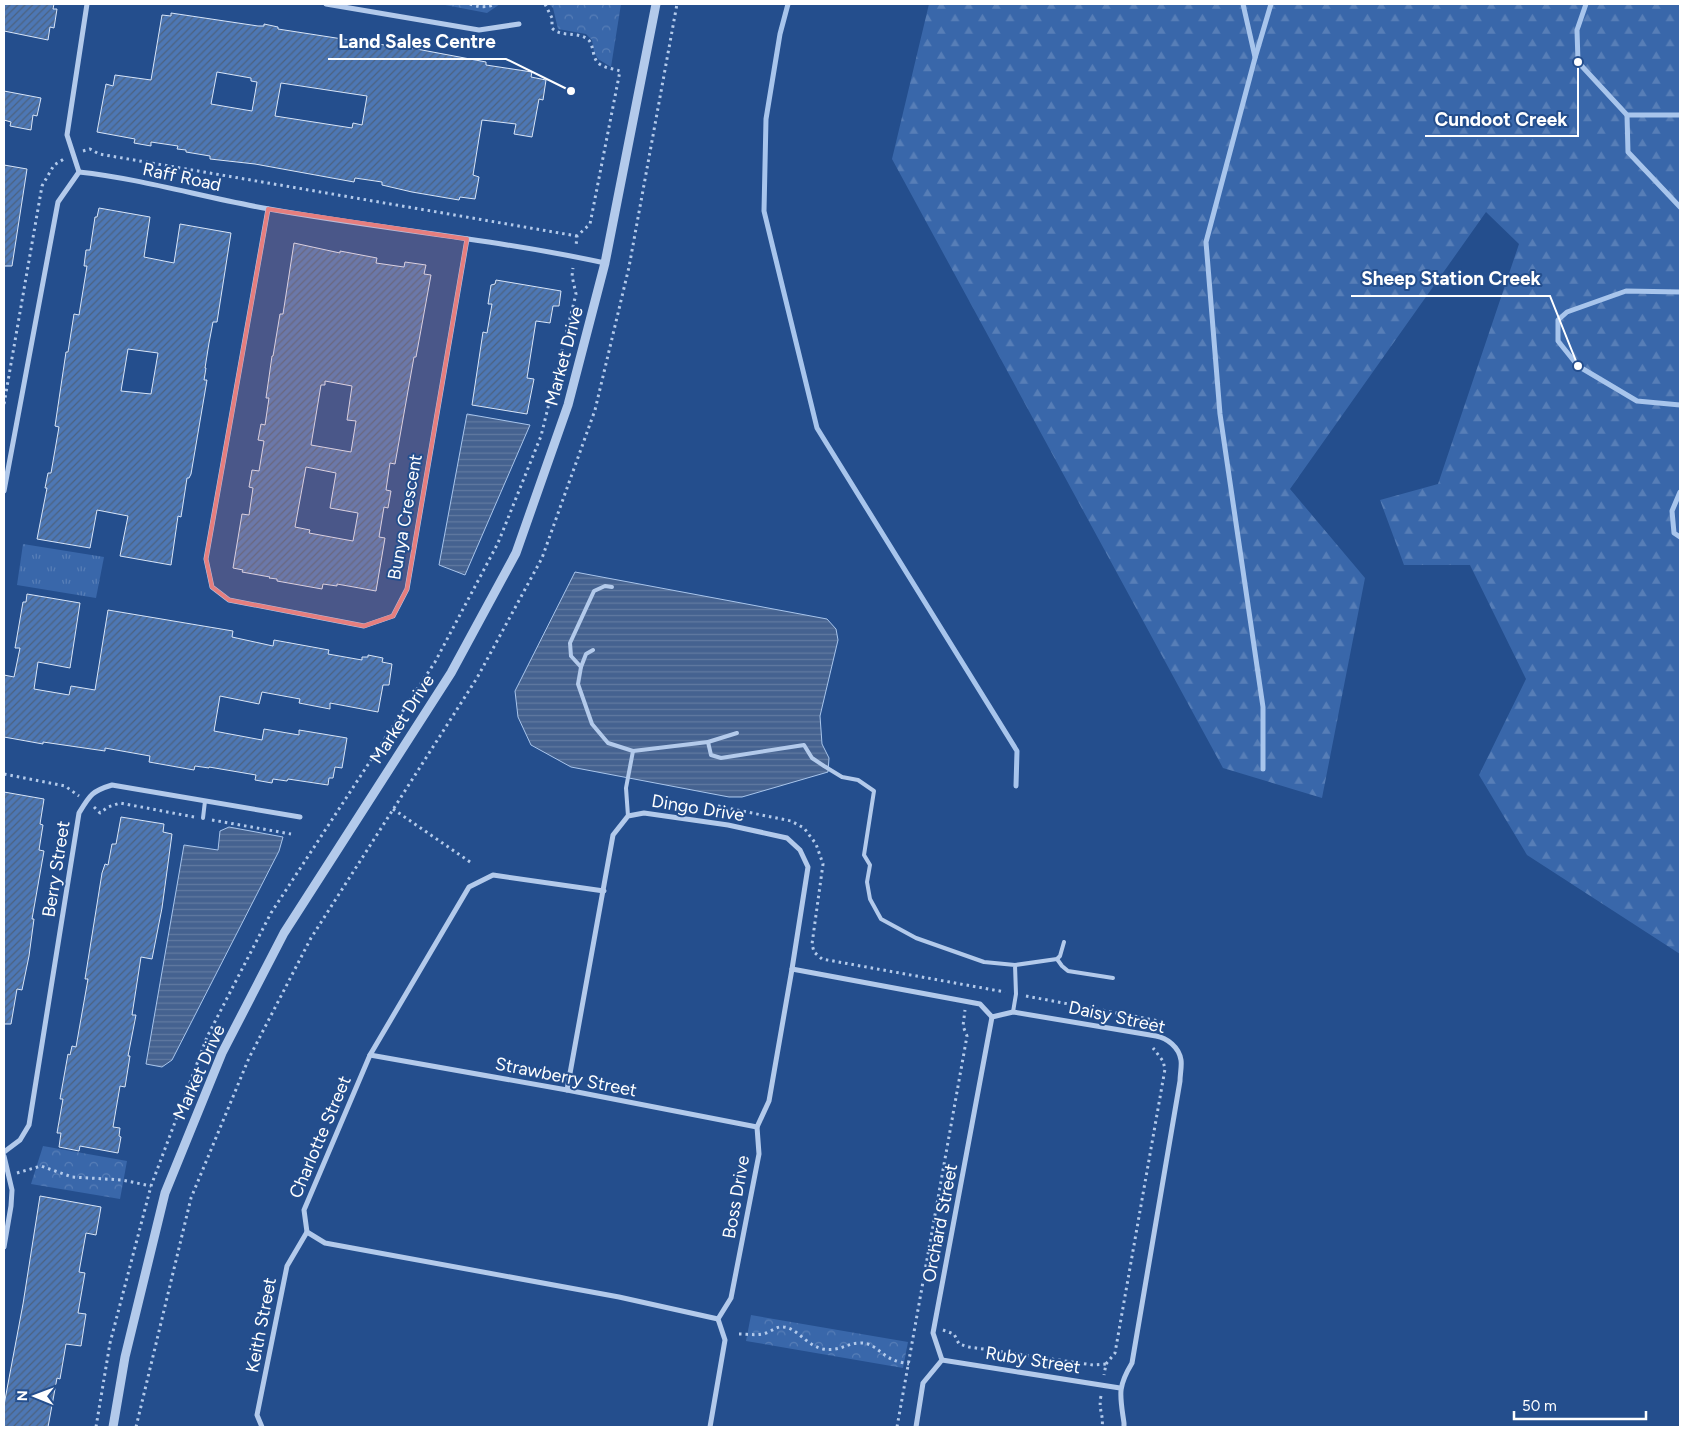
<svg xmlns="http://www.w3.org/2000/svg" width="1684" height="1431" font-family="Figtree,sans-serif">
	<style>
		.grass { fill: url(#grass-tufts) }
		.forest { fill: url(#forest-firs) }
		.park { fill: url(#park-crowns) }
		.water { fill: url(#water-rules); stroke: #a8c5ec }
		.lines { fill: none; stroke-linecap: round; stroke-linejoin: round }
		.stream { stroke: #a8c5ec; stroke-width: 5 }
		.building { fill: url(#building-hatch); stroke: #d8e5f8; fill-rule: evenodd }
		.path { stroke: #b3caeb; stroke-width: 3; stroke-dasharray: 2.5 4; stroke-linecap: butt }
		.service { stroke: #b3caeb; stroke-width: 4 }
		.minor { stroke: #b3caeb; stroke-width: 5 }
		.tertiary { stroke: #b3caeb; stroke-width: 9 }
		.marked { fill: #e67e7e; fill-opacity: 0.2; stroke: #e67e7e; stroke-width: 4; stroke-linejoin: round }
		.labels { text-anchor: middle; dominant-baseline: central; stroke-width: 4; stroke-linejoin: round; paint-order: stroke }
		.street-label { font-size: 18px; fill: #fff; stroke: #244e8d }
		.leader { fill: none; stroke: #fff; stroke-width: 2 }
		.callout-dot { fill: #fff; stroke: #244e8d; stroke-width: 2 }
		.callout-label { font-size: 19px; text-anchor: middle; font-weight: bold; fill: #fff; stroke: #244e8d; stroke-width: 4; stroke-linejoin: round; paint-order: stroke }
	</style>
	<defs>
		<pattern id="grass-tufts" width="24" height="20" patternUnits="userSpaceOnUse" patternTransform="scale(1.25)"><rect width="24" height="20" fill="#3967aa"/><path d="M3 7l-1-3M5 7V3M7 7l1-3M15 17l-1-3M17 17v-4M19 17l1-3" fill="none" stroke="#577eb7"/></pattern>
		<pattern id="forest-firs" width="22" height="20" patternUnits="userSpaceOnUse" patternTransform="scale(1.25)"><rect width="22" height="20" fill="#3967aa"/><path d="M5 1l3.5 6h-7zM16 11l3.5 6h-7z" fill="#577eb7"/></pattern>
		<pattern id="park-crowns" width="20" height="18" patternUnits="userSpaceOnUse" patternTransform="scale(1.25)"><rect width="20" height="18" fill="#3967aa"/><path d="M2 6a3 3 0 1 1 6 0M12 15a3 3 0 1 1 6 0" fill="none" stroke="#577eb7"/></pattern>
		<pattern id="water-rules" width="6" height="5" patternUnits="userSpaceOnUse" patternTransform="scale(1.25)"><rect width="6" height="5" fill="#456290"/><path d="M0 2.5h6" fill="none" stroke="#617aa1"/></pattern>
		<pattern id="building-hatch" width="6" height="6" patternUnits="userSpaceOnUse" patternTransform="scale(1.25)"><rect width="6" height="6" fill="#4d77b4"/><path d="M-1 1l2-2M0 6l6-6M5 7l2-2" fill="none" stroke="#4c6280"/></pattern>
	</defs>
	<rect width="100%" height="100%" fill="#244e8d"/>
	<path class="grass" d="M23 544 104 557 96 598 17 585Z"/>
	<path class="forest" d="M929 4H1680V954L1527 855 1479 775 1526 679 1470 565H1404L1380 500 1438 484 1519 244 1486 212 1290 489 1365 578 1322 798 1223 768 892 159Z"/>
	<g class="park">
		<path d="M440 4H500L487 13Z"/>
		<path d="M549 4H621L611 67 598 59 594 52 592 40 586 34 558 29 553 8Z"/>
		<path d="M43 1146 127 1161 120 1199 31 1184Z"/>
		<path d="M751 1315 908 1342 903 1368 746 1341Z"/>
	</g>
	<g class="water">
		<path d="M467 414 530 425 465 575 439 565Z"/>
		<path d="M575 572 827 619 836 629 838 640 820 716 822 744 829 758 828 772 742 797H729L571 767 531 745 518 717 515 691Z"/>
		<path d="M229 827 283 837 279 851 172 1060 162 1067 146 1064 184 845 218 850 220 831Z"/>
	</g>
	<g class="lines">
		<g class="stream">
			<path d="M788 4 780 34 766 119 764 211 817 428 1017 751 1016 786"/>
			<path d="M1243 4 1255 57"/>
			<path d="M1586 4 1577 30 1578 62 1627 115H1680"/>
			<path d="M1627 115 1628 152 1680 207"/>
			<path d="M1680 292 1626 291 1567 312 1558 320V341L1578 366 1637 401 1680 405"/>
			<path d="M1680 492 1672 511 1674 533 1680 537"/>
			<path d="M1263 769V707L1220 414 1206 242 1255 58 1271 4"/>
		</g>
	</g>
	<g class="building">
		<path d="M4 4H54L53 9H57L54 28 50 27 48 40 4 31Z"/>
		<path d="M171 13 258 26H264V24L278 27V29L349 40V39L390 46V44L486 62V65L532 72 531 77 546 80 543 100 539 99 532 137 514 134 516 124 482 120 473 175 479 177 475 199 460 197 459 200 412 192 382 185V182L355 178 354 182 255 164 210 159V156L186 152V150L177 149 178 146 151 142V146L134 143 135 139 97 132 106 84 113 86 115 75 151 80 162 15 171 16ZM217 72 251 78V81L257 82 252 111 211 104ZM281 83 367 96 362 125 353 123 352 128 275 116Z"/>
		<path d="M4 91 41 98 37 116 33 115 31 130 10 126 11 122 4 120Z"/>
		<path d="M4 165 27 169 12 266H4Z"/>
		<path d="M99 208 150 217 144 257 174 263 180 224 231 233 217 322H213L209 343 205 368H206L204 380H207L191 474 189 478H187L181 517 178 516 171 565 120 556 128 516 97 510 90 548 37 539 47 488H45L48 473H51L59 427 55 426 66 352H68L74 314 79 315 87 266H84L86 250H90L95 217H97ZM128 349 158 353 151 394 121 391Z"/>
		<path d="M294 243 340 253V251L377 258 376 263 404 267 405 262 426 265 424 274 431 275 416 357H414L395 464 390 463 386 490 391 491 388 508 384 507 379 537 385 538 376 591 337 584V586L323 584 322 589 277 581V579L269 578 270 577 242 572 243 570 233 568 242 514 249 515 253 488 249 487 252 470 259 471 264 441 258 440 261 424 265 425 269 398H266L272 356H273L280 314H283ZM325 381 352 386 347 420 356 421 351 452 311 445 321 385H325ZM306 467 336 473 330 508 358 513 353 541 309 533 310 530 295 527Z"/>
		<path d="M496 280 561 291 559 306H553L550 323 536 321 527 378 534 379 527 414 472 405 483 332 487 333 492 304H488L491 285 495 284Z"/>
		<path d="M27 594 80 603 70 668 38 662 34 689 69 695 71 686 95 690 108 610 233 631 232 637 273 646 274 640 329 650 328 654 362 660V657H368V655L383 658 382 662 392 664 389 685H383L378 712 330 703V709L299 703 300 699 262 692 259 704 220 696 214 731 262 740 264 729 299 735V730L347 738 342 768 335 767 333 778H329L328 785 288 779 287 781 273 779 272 783 255 780 256 775 209 767V768L195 766 194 770 149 762 150 756 105 748V751L43 742V744L4 737V675L14 677 20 648H15L23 602H26Z"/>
		<path d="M4 792 44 799 40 824 43 825 39 850 44 851 32 919H34L29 956 22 990 17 989 11 1024H4Z"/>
		<path d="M121 817 164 824 163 832 172 834 162 908 152 959 141 957 132 1015H136L128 1056H130L125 1087 120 1086 113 1127 120 1128 119 1136 121 1137 118 1153 80 1146 79 1151 59 1147 61 1133H57L63 1099H60L68 1054 70 1055 72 1046 76 1047 88 979H85L102 873 105 864 108 865 112 844H116Z"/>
		<path d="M40 1196 101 1207 96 1235 86 1233 79 1272 85 1273 78 1313 86 1314 81 1346 66 1344 60 1379 57 1378 48 1427H4V1405L23 1304Z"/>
	</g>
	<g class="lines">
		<g class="path">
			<path d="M470 4C476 7 489 8 494 4"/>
			<path d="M545 4 552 18V28C560 37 575 32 586 38 596 44 590 59 601 65 606 68 614 69 620 71L590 224 577 236 576 246"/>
			<path d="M83 151 90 149 99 154 577 236"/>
			<path d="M4 404 42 186 54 165 64 159"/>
			<path d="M4 774 65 786 79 796"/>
			<path d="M718 806 791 821 804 828 816 844 823 864 812 944 814 952 822 959 1005 992"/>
			<path d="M94 807 100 813 108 807 120 803 194 817"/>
			<path d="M393 809 473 864"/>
			<path d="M212 820 291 834"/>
			<path d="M1026 996 1165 1022"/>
			<path d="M17 1173 41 1166 72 1177 122 1180 151 1186"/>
			<path d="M943 1330 954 1334 959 1344 969 1347 1093 1365 1106 1364 1104 1375"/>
			<path d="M739 1334C748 1334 757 1336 766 1333 772 1331 777 1326 783 1327 798 1328 805 1345 823 1349 839 1352 847 1343 860 1343 874 1342 882 1356 894 1360 898 1362 904 1363 909 1364"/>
			<path d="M1106 1364 1115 1353 1165 1069 1163 1061 1153 1048"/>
			<path d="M1101 1396C1098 1410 1104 1415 1102 1427"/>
			<path d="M96 1427 110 1343 151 1186 207 1037 271 913 435 662 498 543 541 436 576 294 572 276 573 268"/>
			<path d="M136 1427 191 1198 249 1058 311 938 477 678 542 558 595 410 629 267 677 4"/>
			<path d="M897 1427 967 1036 963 1026 965 1010"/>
		</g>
		<g class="service">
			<path d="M593 650 586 654 581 667 578 684 592 724 608 743 633 751 626 788 628 816"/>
			<path d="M581 667 571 656 570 643 594 591 605 586 612 587"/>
			<path d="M708 742 711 755 721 758 804 745 812 758 824 766 842 777 858 780 874 791 864 855 870 865 867 882 870 899 881 919 916 938 984 962 1015 965 1016 994 1013 1012"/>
			<path d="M633 751 708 742 737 733"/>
			<path d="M203 818 205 801"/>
			<path d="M1057 959 1062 966 1068 971 1113 978"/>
			<path d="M1015 965 1057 959 1060 956 1064 942"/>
		</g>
		<g class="minor">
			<path d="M326 4 479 30 519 24"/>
			<path d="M79 172 67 135 87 4"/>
			<path d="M268 209 206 559 212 587 229 600 364 626 393 616 407 589 467 239"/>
			<path d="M4 491 58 202 79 172C143 179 205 198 269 209 381 229 494 239 605 263"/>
			<path d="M604 891 493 875 469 887 370 1055 304 1210 307 1232 325 1243 619 1297 718 1319"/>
			<path d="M792 969 980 1004 992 1017 1013 1012 1156 1036C1167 1038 1179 1047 1181 1060 1182 1066 1180 1074 1180 1081L1132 1363C1117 1388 1120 1395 1124 1423V1427"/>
			<path d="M370 1055 567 1090 757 1127"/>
			<path d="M567 1090 613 835 628 816 644 813 728 825 787 838 800 850 808 867 792 969 769 1101 757 1127 759 1154 731 1298 718 1319 725 1340 710 1427"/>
			<path d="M4 1152 20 1140 29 1125 79 813C90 795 92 791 112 785L300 817"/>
			<path d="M4 1156 12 1190 11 1206 4 1247"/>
			<path d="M942 1360 1120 1388"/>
			<path d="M262 1427 257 1415 287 1266 307 1232"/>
			<path d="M916 1427 923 1383 942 1360 933 1333 992 1017"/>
		</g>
		<path class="tertiary" d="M113 1427 125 1357 165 1193 222 1053 284 933 451 673 516 553 568 405 605 263 656 4"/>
	</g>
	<path class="marked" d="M268 209 467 239 407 589 393 616 364 626 229 600 212 587 206 559Z"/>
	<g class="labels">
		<g class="street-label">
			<text transform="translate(182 177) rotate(12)">Raff Road</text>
			<text transform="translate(564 356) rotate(-75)">Market Drive</text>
			<text transform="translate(405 517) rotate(-80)">Bunya Crescent</text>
			<text transform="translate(402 719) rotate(-57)">Market Drive</text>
			<text transform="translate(698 808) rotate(9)">Dingo Drive</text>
			<text transform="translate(56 869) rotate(-81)">Berry Street</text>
			<text transform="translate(1117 1017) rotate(12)">Daisy Street</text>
			<text transform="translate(199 1072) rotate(-66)">Market Drive</text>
			<text transform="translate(566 1077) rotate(11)">Strawberry Street</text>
			<text transform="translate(320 1137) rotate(-67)">Charlotte Street</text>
			<text transform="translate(736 1197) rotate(-80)">Boss Drive</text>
			<text transform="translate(940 1223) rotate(-79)">Orchard Street</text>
			<text transform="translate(261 1325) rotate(-79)">Keith Street</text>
			<text transform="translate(1033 1360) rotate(9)">Ruby Street</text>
		</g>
	</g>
	<path class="leader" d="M571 91L506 59H328M1578 62L1578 136H1425M1578 366L1550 296H1351"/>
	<g class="callout-dot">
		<circle cx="571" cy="91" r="5"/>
		<circle cx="1578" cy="62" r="5"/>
		<circle cx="1578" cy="366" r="5"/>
	</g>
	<g class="callout-label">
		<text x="417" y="48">Land Sales Centre</text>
		<text x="1501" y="126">Cundoot Creek</text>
		<text x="1451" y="285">Sheep Station Creek</text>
	</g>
	<rect width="1684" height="1431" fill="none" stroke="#ffffff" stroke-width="10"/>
	<g transform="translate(35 1396) rotate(271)" stroke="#244e8d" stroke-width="4" paint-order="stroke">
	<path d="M0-4L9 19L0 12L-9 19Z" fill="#ffffff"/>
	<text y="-8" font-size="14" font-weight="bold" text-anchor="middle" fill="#ffffff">N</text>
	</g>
	<path d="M1514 1411v8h132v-8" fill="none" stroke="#ffffff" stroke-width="2.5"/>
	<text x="1522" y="1411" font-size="15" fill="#ffffff" stroke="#244e8d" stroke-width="4" paint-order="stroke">50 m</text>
</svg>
